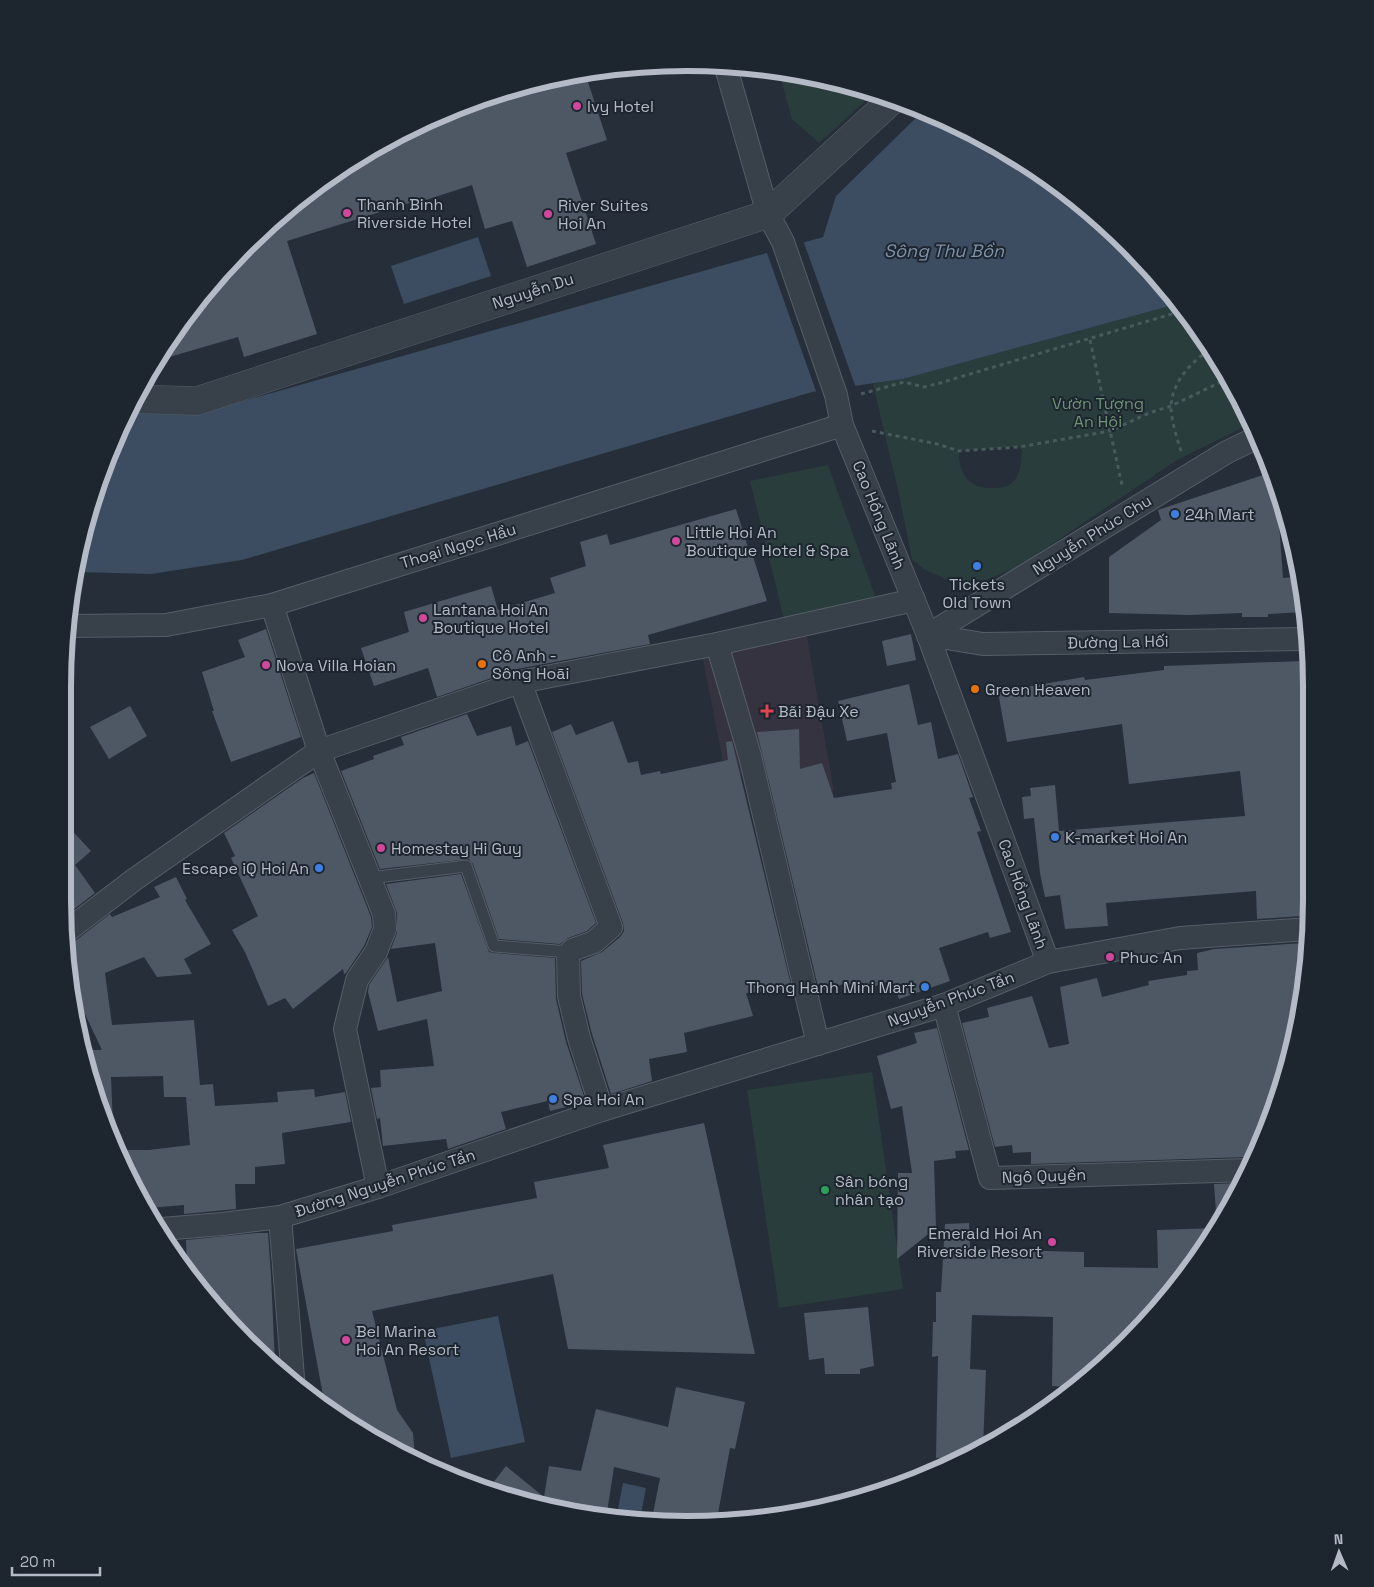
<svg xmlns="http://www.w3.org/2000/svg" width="1374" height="1587" font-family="'Space Grotesk',sans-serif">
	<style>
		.medical { fill: #34333f }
		.green { fill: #2a3d3d; fill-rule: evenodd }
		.water { fill: #3c4c61 }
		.pier { fill: #252e39 }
		.building { fill: #4e5865 }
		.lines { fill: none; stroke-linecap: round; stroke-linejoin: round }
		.service-casing { stroke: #565e68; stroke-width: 13 }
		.minor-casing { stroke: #565e68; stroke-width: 24 }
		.tertiary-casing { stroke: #565e68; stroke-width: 29 }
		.path { stroke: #485a5c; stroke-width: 3; stroke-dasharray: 4 4; stroke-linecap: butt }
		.service { stroke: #38404a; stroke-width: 11 }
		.minor { stroke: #38404a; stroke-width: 22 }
		.tertiary { stroke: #38404a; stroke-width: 28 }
		.hotel-dot { fill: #d1479c; stroke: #1d252f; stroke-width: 2 }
		.shop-dot { fill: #3f7fe0; stroke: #1d252f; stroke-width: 2 }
		.food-dot { fill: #e8710a; stroke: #1d252f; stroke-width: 2 }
		.health-dot { fill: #e0444e; stroke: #1d252f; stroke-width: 2 }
		.leisure-dot { fill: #2e9e5b; stroke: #1d252f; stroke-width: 2 }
		.labels { text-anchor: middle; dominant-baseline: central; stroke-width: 4; stroke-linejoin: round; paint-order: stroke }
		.poi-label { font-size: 16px; fill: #b4bbc6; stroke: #1d252f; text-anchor: start }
		.street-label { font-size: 16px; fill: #b4bbc6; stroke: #1d252f }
		.park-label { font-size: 16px; fill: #6d9475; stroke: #1d252f }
		.water-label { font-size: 18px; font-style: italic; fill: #7e92aa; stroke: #1d252f }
		.rim { fill: none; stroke: #b4bbc6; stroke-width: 6 }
	</style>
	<rect width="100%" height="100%" fill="#252e39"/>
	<path class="medical" d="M806 631 834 791 725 772 701 650Z"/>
	<g class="green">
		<path d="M779 72 848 84 874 93 819 143 792 119Z"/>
		<path d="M1177 304 1228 375 1250 424 1177 460 1018 567 981 582 956 583 925 570 912 559 900 499 873 384 903 379ZM1019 447 1022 450C1021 461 1021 475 1012 483 1007 487 999 488 993 488 970 489 958 474 959 451Z"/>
		<path d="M828 465 878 604 784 619 750 481Z"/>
		<path d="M872 1072 903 1289 779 1308 747 1090Z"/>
	</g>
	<g class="water">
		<path d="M922 112 963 127 1067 191 1156 275 1177 304 903 379 812 392 242 560 151 574 76 572 96 487 127 411 201 413 823 237 836 196Z"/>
		<path d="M478 237 491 276 404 304 391 266Z"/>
		<path d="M498 1316 525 1442 451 1458 423 1331Z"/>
		<path d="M623 1483 646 1488 640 1519H616Z"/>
	</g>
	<path class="pier" d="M803 240 856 388 817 394 766 250Z"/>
	<g class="building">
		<path d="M585 73 607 140 566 153 596 244 527 267 512 221 485 229 472 185 426 200 425 198 287 241 317 334 244 357 238 337 159 360 192 307 275 217 374 146 486 96Z"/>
		<path d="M1272 472 1278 486 1285 521 1279 523 1283 578 1296 577 1303 612 1268 614V617H1242V613L1190 615 1109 613V557L1161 520 1158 510Z"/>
		<path d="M736 509 749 551 751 550 767 601 648 635 650 644 517 669 437 697 428 668 374 686 361 648 409 632 404 612 491 586 498 610 555 593 550 578 586 566 580 542 607 534 610 545Z"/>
		<path d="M266 629 301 737 231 762 212 711H214L202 672 245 657 238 640Z"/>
		<path d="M911 634 916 660 887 666 882 641Z"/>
		<path d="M1302 661V665H1310L1311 849H1303L1305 911H1303V916L1257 919 1256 891 1106 903 1108 926 1065 929 1060 895 1045 897 1040 873 1034 818 1024 819 1022 797 1031 796 1030 788 1055 785 1059 831 1245 816 1240 771 1129 784 1122 724 1007 742 998 692 1084 677 1085 680 1164 670V666Z"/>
		<path d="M909 684 918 725 931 722 938 759 958 754 973 797 969 798 981 831 977 832 1011 932 990 938 988 932 939 948 950 981 899 999 892 980 870 988 868 984 846 991 844 984 819 991 757 732 799 729 800 769 822 763 834 798 892 789 891 783 896 782 887 733 847 741 838 701Z"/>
		<path d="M130 706 147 736 109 759 90 727Z"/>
		<path d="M467 714 477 736 511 726 516 746 528 741 596 923 587 931 568 938 560 944 499 939 473 864 469 859 380 869 341 771 374 759 373 756 404 745 401 737Z"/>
		<path d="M613 721 628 763 638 761 641 775 660 771 661 774 728 760 726 742 732 741 792 989 746 993 753 1016 684 1033 687 1052 649 1059 652 1081 611 1094 592 1034 582 994 581 961 602 952 620 937 624 931 623 923 552 732 571 724 576 735Z"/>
		<path d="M314 773 371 917 372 927 364 946 346 973 344 974 343 969 293 1009 285 998 268 1006 245 952 232 930 258 916 231 858 235 856 224 833 303 778Z"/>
		<path d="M64 822 91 851 75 865 95 893 65 916 62 900Z"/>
		<path d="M461 874 489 952 493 953 555 958 556 999 566 1042 586 1102 550 1111 548 1101 501 1112 506 1129 448 1149 446 1139 383 1146 380 1118 377 1119 371 1088 381 1087 380 1070 434 1066 427 1019 378 1031 368 992 369 985 388 957 397 1002 442 991 435 943 391 949 397 933V913L386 884Z"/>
		<path d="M176 877 187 899 185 900 211 944 184 959 192 974 157 977 144 957 105 973 112 1025 194 1020 200 1085 213 1084 215 1106 278 1102 277 1092 314 1089 315 1097 345 1092 351 1122 282 1133 285 1164 255 1167V1184H235L236 1209 184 1214V1205L148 1208 127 1176 117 1150H149L190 1145 186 1097H164L163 1076 111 1077 113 1125 108 1126 84 1061 82 1050H102L75 993 68 944 75 941 110 914 112 917 160 897 154 887Z"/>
		<path d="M1304 943V972L1300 1022 1264 1139 1254 1158 1248 1157 1031 1164V1152L1013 1153 1012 1145 995 1147 962 1023 989 1017 987 1008 1032 996 1049 1048 1069 1044 1060 987 1097 978 1102 997 1149 985 1148 981 1187 975V971L1198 970 1197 953 1214 949Z"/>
		<path d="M937 1028 969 1150 955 1151 956 1158 934 1161 936 1228 897 1259 898 1173H912L902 1106 891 1109 877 1056 917 1043 914 1033Z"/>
		<path d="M704 1123 755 1354 568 1349 553 1274 372 1311 397 1410 413 1433 415 1459 340 1419 325 1406 296 1249 393 1231 392 1225 537 1198 534 1182 609 1168 603 1145Z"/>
		<path d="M1240 1183 1217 1227 1214 1184Z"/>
		<path d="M969 1223 970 1249 1084 1252V1267L1158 1268 1157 1230 1217 1228 1206 1247 1128 1342 1070 1387 1052 1386 1053 1317 972 1315 970 1369 986 1370 983 1448 960 1459 936 1458 938 1356 932 1357 933 1322H936V1292H941L945 1224Z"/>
		<path d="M256 1233H268L271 1275 275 1362 218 1312 187 1267 186 1240Z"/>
		<path d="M868 1307 874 1366 860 1369V1374H825L824 1358 809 1360 804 1313Z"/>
		<path d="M676 1387 745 1402 735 1449 730 1448 717 1519H652L660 1478 614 1467 606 1519 489 1488 506 1466 544 1497 549 1466 581 1471 596 1409 668 1427Z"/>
	</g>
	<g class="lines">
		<defs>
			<path id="service" d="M370 878 466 866 494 946 569 952"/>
			<g id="minor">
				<path d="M725 64 768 214 783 242 836 395 842 425 928 635 1048 962"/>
				<path d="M272 605 319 751 384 914 385 929 376 952 357 980 345 1029 378 1187"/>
				<path d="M68 626 166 625 272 605 842 425"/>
				<path d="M928 635 1227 452 1256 438"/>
				<path d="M928 635 983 644 1309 639"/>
				<path d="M717 644 750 756 818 1044"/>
				<path d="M520 682 611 927 594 942 572 950 568 955 569 996 579 1038 602 1110"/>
				<path d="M67 931 135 879 319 751 520 682 717 644 914 600"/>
				<path d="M944 1005 990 1178 1248 1170"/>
				<path d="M280 1217 293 1378"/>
				<path d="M162 1229 222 1224 280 1217 378 1187 602 1110 944 1005 1048 962 1180 938 1309 929"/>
			</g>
			<path id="tertiary" d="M134 399 197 401 768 214 892 100"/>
		</defs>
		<use href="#service" class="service-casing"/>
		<use href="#minor" class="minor-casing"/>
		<use href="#tertiary" class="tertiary-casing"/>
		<g class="path">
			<path d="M1090 340 1122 485"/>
			<path d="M861 394 904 382 924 387 940 383 1182 311"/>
			<path d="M872 431 937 444 959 451 1019 447 1110 431 1149 413 1171 406 1229 378"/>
			<path d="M1181 451C1177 438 1172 423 1171 409 1170 385 1191 361 1210 350"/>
		</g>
		<use href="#service" class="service"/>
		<use href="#minor" class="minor"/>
		<use href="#tertiary" class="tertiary"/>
	</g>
	<g class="hotel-dot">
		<circle cx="577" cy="106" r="5"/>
		<circle cx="347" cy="213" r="5"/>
		<circle cx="548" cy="214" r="5"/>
		<circle cx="676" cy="541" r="5"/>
		<circle cx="423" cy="618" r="5"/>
		<circle cx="266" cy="665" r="5"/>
		<circle cx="381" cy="848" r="5"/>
		<circle cx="1110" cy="957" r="5"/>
		<circle cx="1052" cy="1242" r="5"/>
		<circle cx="346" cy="1340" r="5"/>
	</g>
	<g class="shop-dot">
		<circle cx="1175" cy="514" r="5"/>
		<circle cx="977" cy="566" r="5"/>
		<circle cx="1055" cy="837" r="5"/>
		<circle cx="319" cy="868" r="5"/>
		<circle cx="925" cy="987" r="5"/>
		<circle cx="553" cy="1099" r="5"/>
	</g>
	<g class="food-dot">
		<circle cx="482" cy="664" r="5"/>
		<circle cx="975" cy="689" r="5"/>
	</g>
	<path class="health-dot" d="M764.5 703.5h5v5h5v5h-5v5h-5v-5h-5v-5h5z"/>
	<circle class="leisure-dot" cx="825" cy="1190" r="5"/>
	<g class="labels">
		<g class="poi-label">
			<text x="587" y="106">Ivy Hotel</text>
			<text x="357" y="204">Thanh Binh<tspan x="357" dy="18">Riverside Hotel</tspan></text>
			<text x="558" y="205">River Suites<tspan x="558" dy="18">Hoi An</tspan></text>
			<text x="1185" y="514">24h Mart</text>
			<text x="686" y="532">Little Hoi An<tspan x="686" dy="18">Boutique Hotel &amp; Spa</tspan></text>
			<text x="977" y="584" text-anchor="middle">Tickets<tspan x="977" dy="18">Old Town</tspan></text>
			<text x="433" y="609">Lantana Hoi An<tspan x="433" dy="18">Boutique Hotel</tspan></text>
			<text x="492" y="655">Cô Anh -<tspan x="492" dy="18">Sông Hoāi</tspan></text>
			<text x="276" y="665">Nova Villa Hoian</text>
			<text x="985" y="689">Green Heaven</text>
			<text x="778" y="711">Bãi Đậu Xe</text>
			<text x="1065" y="837">K-market Hoi An</text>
			<text x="391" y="848">Homestay Hi Guy</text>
			<text x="309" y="868" text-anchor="end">Escape iQ Hoi An</text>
			<text x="1120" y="957">Phuc An</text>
			<text x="915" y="987" text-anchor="end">Thong Hanh Mini Mart</text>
			<text x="563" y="1099">Spa Hoi An</text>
			<text x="835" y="1181">Sân bóng<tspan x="835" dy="18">nhân tạo</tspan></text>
			<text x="1042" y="1233" text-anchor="end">Emerald Hoi An<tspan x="1042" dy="18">Riverside Resort</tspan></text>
			<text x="356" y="1331">Bel Marina<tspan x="356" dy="18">Hoi An Resort</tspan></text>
		</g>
		<g class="street-label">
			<text transform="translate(533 291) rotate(-18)">Nguyễn Du</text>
			<text transform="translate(879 515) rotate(68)">Cao Hồng Lãnh</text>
			<text transform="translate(1092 535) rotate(-32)">Nguyễn Phúc Chu</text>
			<text transform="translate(458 546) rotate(-17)">Thoại Ngọc Hầu</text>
			<text transform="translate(1118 642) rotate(-1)">Đường La Hối</text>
			<text transform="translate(1023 894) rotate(70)">Cao Hồng Lãnh</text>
			<text transform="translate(951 999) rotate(-20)">Nguyễn Phúc Tần</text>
			<text transform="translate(1044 1176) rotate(-2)">Ngô Quyền</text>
			<text transform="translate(385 1183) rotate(-18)">Đường Nguyễn Phúc Tần</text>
		</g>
		<g class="park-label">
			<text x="1098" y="403">Vườn Tượng<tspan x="1098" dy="18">An Hội</tspan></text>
		</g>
		<g class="water-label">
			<text x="944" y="250">Sông Thu Bồn</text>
		</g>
	</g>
	<path d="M0 0H1374V1587H0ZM687 71H687A616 616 0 0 1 1303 687V900A616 616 0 0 1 687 1516H687A616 616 0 0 1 71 900V687A616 616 0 0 1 687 71Z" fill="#1d252f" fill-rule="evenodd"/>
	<path class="rim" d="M687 71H687A616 616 0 0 1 1303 687V900A616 616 0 0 1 687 1516H687A616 616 0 0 1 71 900V687A616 616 0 0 1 687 71Z"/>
	<g transform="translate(1339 1552) rotate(358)" stroke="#1d252f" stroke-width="4" paint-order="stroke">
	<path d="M0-4L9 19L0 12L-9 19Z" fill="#b4bbc6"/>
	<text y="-8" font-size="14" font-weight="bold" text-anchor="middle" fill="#b4bbc6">N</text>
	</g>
	<path d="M12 1567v8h88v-8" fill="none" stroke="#b4bbc6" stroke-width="2.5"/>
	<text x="20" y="1567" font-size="15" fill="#b4bbc6" stroke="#1d252f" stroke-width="4" paint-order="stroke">20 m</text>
</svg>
